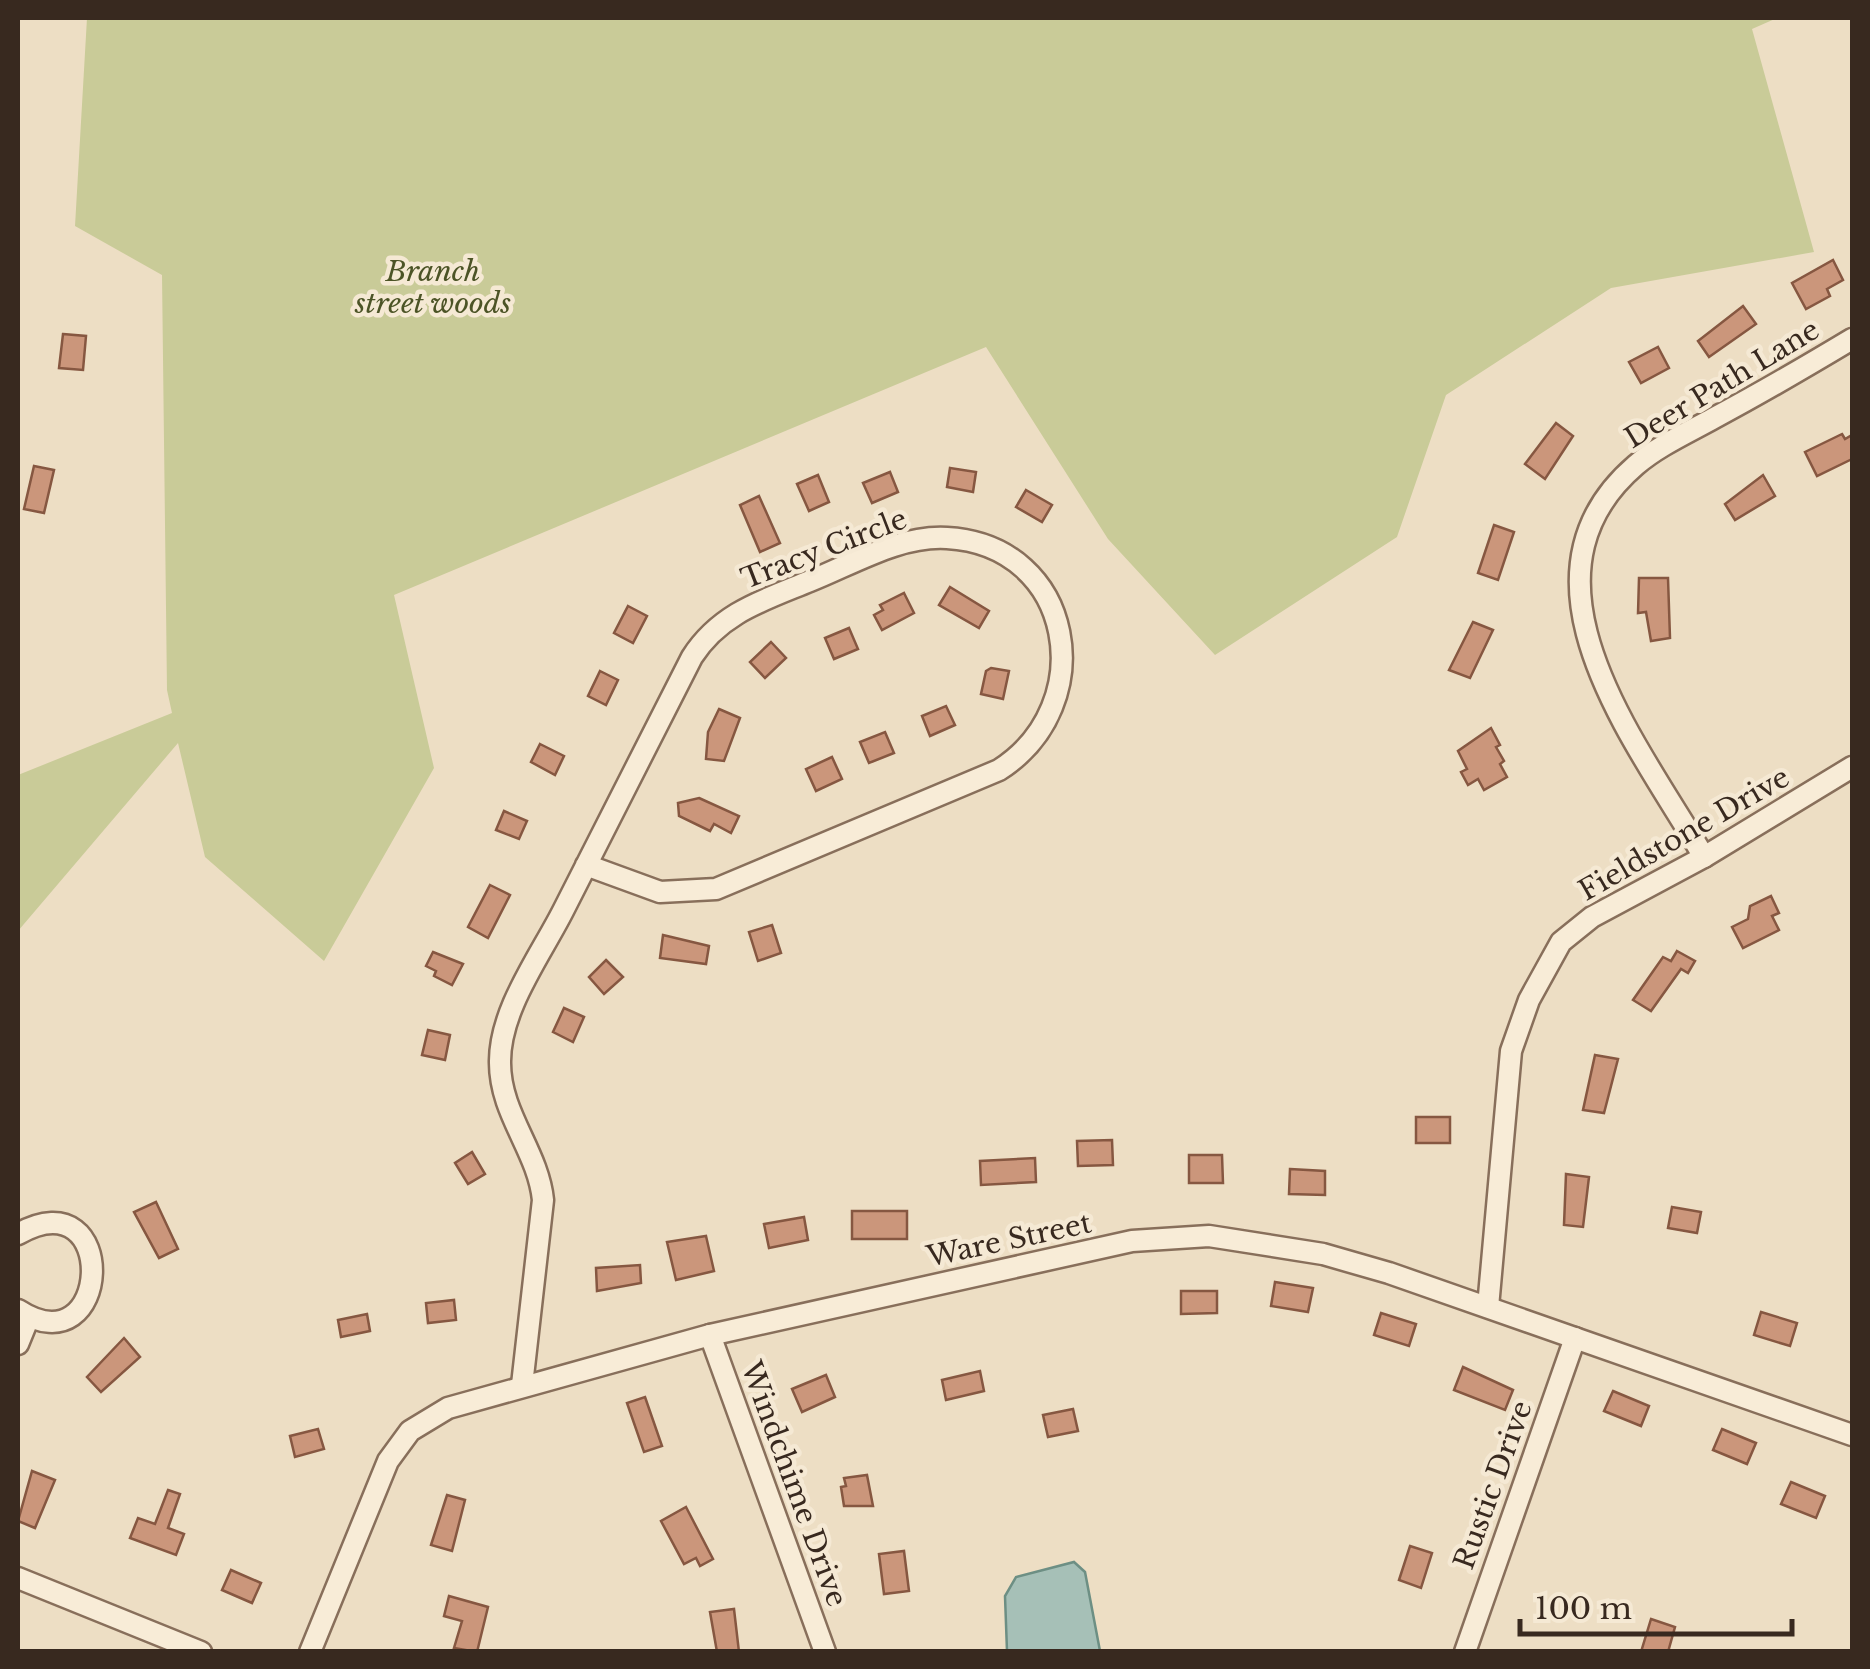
<svg xmlns="http://www.w3.org/2000/svg" width="1870" height="1669" font-family="'Libre Baskerville',serif">
	<style>
		.green { fill: #c9cb98 }
		.water { fill: #a6c0b7; stroke: #6d8f84; stroke-width: 2.5 }
		.building { fill: #cb967b; stroke: #865741; stroke-width: 2.5 }
		.lines { fill: none; stroke-linecap: round; stroke-linejoin: round }
		.minor-casing { stroke: #886f5b; stroke-width: 25 }
		.minor { stroke: #f8ecd7; stroke-width: 20 }
		.labels { text-anchor: middle; dominant-baseline: central; stroke-width: 9; stroke-linejoin: round; paint-order: stroke }
		.park-label { font-size: 28px; font-style: italic; fill: #4c5426; stroke: #f5e9d4 }
		.street-label { font-size: 28px; fill: #38291f; stroke: #f5e9d4 }
	</style>
	<rect width="100%" height="100%" fill="#eddec4"/>
	<path class="green" d="M87 18H1777L1752 29 1814 252 1611 288 1446 395 1397 537 1215 655 1108 539 986 347 394 595 434 768 324 961 205 857 178 743 18 931V775L172 713 167 690 162 275 75 226Z"/>
	<path class="water" d="M1074 1562 1085 1572 1100 1651H1007L1005 1596 1016 1577Z"/>
	<g class="building">
		<path d="M1833 260 1843 280 1827 289 1830 296 1806 309 1792 283Z"/>
		<path d="M1743 306 1756 324 1709 357 1698 341Z"/>
		<path d="M63 334 86 336 83 370 59 368Z"/>
		<path d="M1658 347 1669 368 1641 383 1629 362Z"/>
		<path d="M1556 423 1573 436 1545 479 1525 464Z"/>
		<path d="M1842 434 1845 439 1852 435V459L1817 476 1805 452Z"/>
		<path d="M34 466 54 470 44 513 24 509Z"/>
		<path d="M950 468 976 472 973 492 947 487Z"/>
		<path d="M890 472 898 492 872 503 863 483Z"/>
		<path d="M818 475 829 502 809 511 797 484Z"/>
		<path d="M1763 475 1775 496 1735 520 1725 504Z"/>
		<path d="M1026 490 1052 505 1042 522 1016 507Z"/>
		<path d="M759 496 780 543 760 552 740 505Z"/>
		<path d="M1494 525 1514 532 1498 580 1478 573Z"/>
		<path d="M1639 578H1668L1670 638 1651 641 1646 612 1638 613Z"/>
		<path d="M950 587 989 611 979 628 939 605Z"/>
		<path d="M904 593 914 613 882 630 874 615 883 610 880 605Z"/>
		<path d="M628 606 647 616 633 643 614 633Z"/>
		<path d="M1473 622 1493 630 1470 678 1449 670Z"/>
		<path d="M849 628 858 649 834 659 825 638Z"/>
		<path d="M771 642 786 658 765 678 750 662Z"/>
		<path d="M991 668 1009 671 1003 699 981 694 986 671Z"/>
		<path d="M600 671 618 680 606 705 588 696Z"/>
		<path d="M946 706 955 725 930 736 922 716Z"/>
		<path d="M719 709 740 718 724 761 706 759 708 732Z"/>
		<path d="M1491 728 1500 745 1496 747 1504 761 1500 764 1507 777 1484 790 1478 779 1468 785 1461 772 1467 769 1458 751Z"/>
		<path d="M885 732 894 753 869 763 860 742Z"/>
		<path d="M540 744 564 756 555 775 531 762Z"/>
		<path d="M832 757 842 779 816 791 806 769Z"/>
		<path d="M699 798 739 816 731 833 714 824 710 831 679 816 678 803Z"/>
		<path d="M504 811 527 821 519 839 496 830Z"/>
		<path d="M490 885 510 895 488 938 468 927Z"/>
		<path d="M1771 896 1779 913 1772 916 1779 930 1743 948 1732 927 1748 919 1750 906Z"/>
		<path d="M772 925 781 953 758 961 749 932Z"/>
		<path d="M663 935 709 946 706 964 660 958Z"/>
		<path d="M1677 951 1695 961 1688 973 1681 969 1651 1011 1633 1000 1663 957 1671 961Z"/>
		<path d="M433 952 463 964 452 985 434 976 436 971 426 966Z"/>
		<path d="M606 960 623 977 604 994 589 977Z"/>
		<path d="M564 1008 584 1017 573 1042 553 1032Z"/>
		<path d="M428 1030 450 1035 445 1060 422 1055Z"/>
		<path d="M1595 1055 1618 1059 1604 1113 1583 1110Z"/>
		<rect x="1416" y="1117" width="34" height="26"/>
		<path d="M1112 1140 1113 1165 1078 1166 1077 1141Z"/>
		<path d="M472 1152 485 1174 468 1184 455 1163Z"/>
		<path d="M1189 1155H1222L1223 1183H1189Z"/>
		<path d="M1035 1158 1036 1182 981 1185 980 1161Z"/>
		<path d="M1290 1169 1325 1171V1195L1289 1194Z"/>
		<path d="M1566 1174 1589 1177 1583 1227 1564 1225Z"/>
		<path d="M156 1202 178 1249 159 1258 134 1212Z"/>
		<path d="M1672 1207 1701 1212 1697 1233 1668 1228Z"/>
		<rect x="852" y="1211" width="55" height="28"/>
		<path d="M804 1217 808 1240 769 1248 764 1224Z"/>
		<path d="M706 1236 714 1271 676 1280 667 1242Z"/>
		<path d="M640 1265 641 1283 597 1291 596 1268Z"/>
		<path d="M1275 1282 1313 1288 1308 1312 1271 1306Z"/>
		<path d="M1181 1291H1217V1313L1181 1314Z"/>
		<path d="M454 1300 456 1320 428 1323 426 1303Z"/>
		<path d="M1761 1312 1797 1323 1790 1346 1754 1335Z"/>
		<path d="M1381 1313 1416 1324 1409 1346 1374 1335Z"/>
		<path d="M367 1314 370 1331 341 1337 338 1320Z"/>
		<path d="M124 1338 140 1357 101 1392 87 1377Z"/>
		<path d="M1463 1367 1513 1390 1505 1410 1454 1390Z"/>
		<path d="M980 1371 984 1391 946 1400 942 1380Z"/>
		<path d="M826 1375 835 1397 802 1412 792 1389Z"/>
		<path d="M1613 1391 1649 1406 1641 1426 1604 1411Z"/>
		<path d="M645 1397 662 1446 644 1452 627 1403Z"/>
		<path d="M1073 1409 1078 1431 1048 1437 1043 1415Z"/>
		<path d="M318 1429 324 1449 295 1457 290 1436Z"/>
		<path d="M1722 1429 1756 1443 1747 1464 1713 1450Z"/>
		<path d="M32 1471 55 1480 35 1528 18 1521Z"/>
		<path d="M867 1475 873 1506H844L841 1487 846 1486 844 1478Z"/>
		<path d="M1791 1482 1825 1496 1816 1518 1781 1504Z"/>
		<path d="M168 1490 180 1494 168 1528 184 1534 176 1555 130 1538 138 1518 155 1524Z"/>
		<path d="M447 1495 465 1500 452 1551 431 1545Z"/>
		<path d="M686 1507 713 1559 700 1566 696 1558 684 1564 661 1521Z"/>
		<path d="M1410 1546 1432 1553 1421 1588 1399 1580Z"/>
		<path d="M904 1551 909 1591 884 1594 879 1554Z"/>
		<path d="M231 1570 261 1583 252 1603 222 1590Z"/>
		<path d="M449 1596 488 1607 477 1652 454 1648 462 1621 444 1616Z"/>
		<path d="M734 1609 739 1652H717L710 1612Z"/>
		<path d="M1651 1619 1675 1627 1668 1652H1641Z"/>
	</g>
	<g class="lines">
		<defs>
			<g id="minor">
				<path d="M1704 857C1639 745 1503 579 1636 465 1658 446 1689 432 1714 418 1761 393 1807 366 1852 339"/>
				<path d="M18 1234C121 1176 112 1371 18 1310"/>
				<path d="M1488 1307 1511 1051 1529 1000 1561 942 1592 917 1704 857 1852 767"/>
				<path d="M710 1335 825 1652"/>
				<path d="M18 1344 29 1317"/>
				<path d="M522 1385 543 1200C538 1151 500 1114 500 1063 499 1010 541 955 564 909 606 825 649 741 692 657 720 613 764 600 810 581 853 564 900 535 947 538 1075 545 1101 705 999 770L716 889 660 892 586 865"/>
				<path d="M18 1578 201 1652"/>
				<path d="M310 1652 388 1461 410 1431 448 1408 710 1335 1132 1241 1209 1236 1323 1254 1389 1273 1852 1435"/>
				<path d="M1465 1652 1575 1338"/>
			</g>
		</defs>
		<use href="#minor" class="minor-casing"/>
		<use href="#minor" class="minor"/>
	</g>
	<g class="labels">
		<g class="park-label">
			<text x="433" y="271">Branch<tspan x="433" dy="32">street woods</tspan></text>
		</g>
		<g class="street-label">
			<text transform="translate(1722 384) rotate(-31)">Deer Path Lane</text>
			<text transform="translate(824 549) rotate(-21)">Tracy Circle</text>
			<text transform="translate(1684 834) rotate(-30)">Fieldstone Drive</text>
			<text transform="translate(1009 1240) rotate(-12)">Ware Street</text>
			<text transform="translate(794 1484) rotate(70)">Windchime Drive</text>
			<text transform="translate(1493 1485) rotate(-70)">Rustic Drive</text>
		</g>
	</g>
	<rect width="1870" height="1669" fill="none" stroke="#38291f" stroke-width="40"/>
	<path d="M1520 1619v15h272v-15" fill="none" stroke="#38291f" stroke-width="5"/>
	<text x="1535" y="1619" font-size="30" fill="#38291f" stroke="#f5e9d4" stroke-width="8" paint-order="stroke">100 m</text>
</svg>
